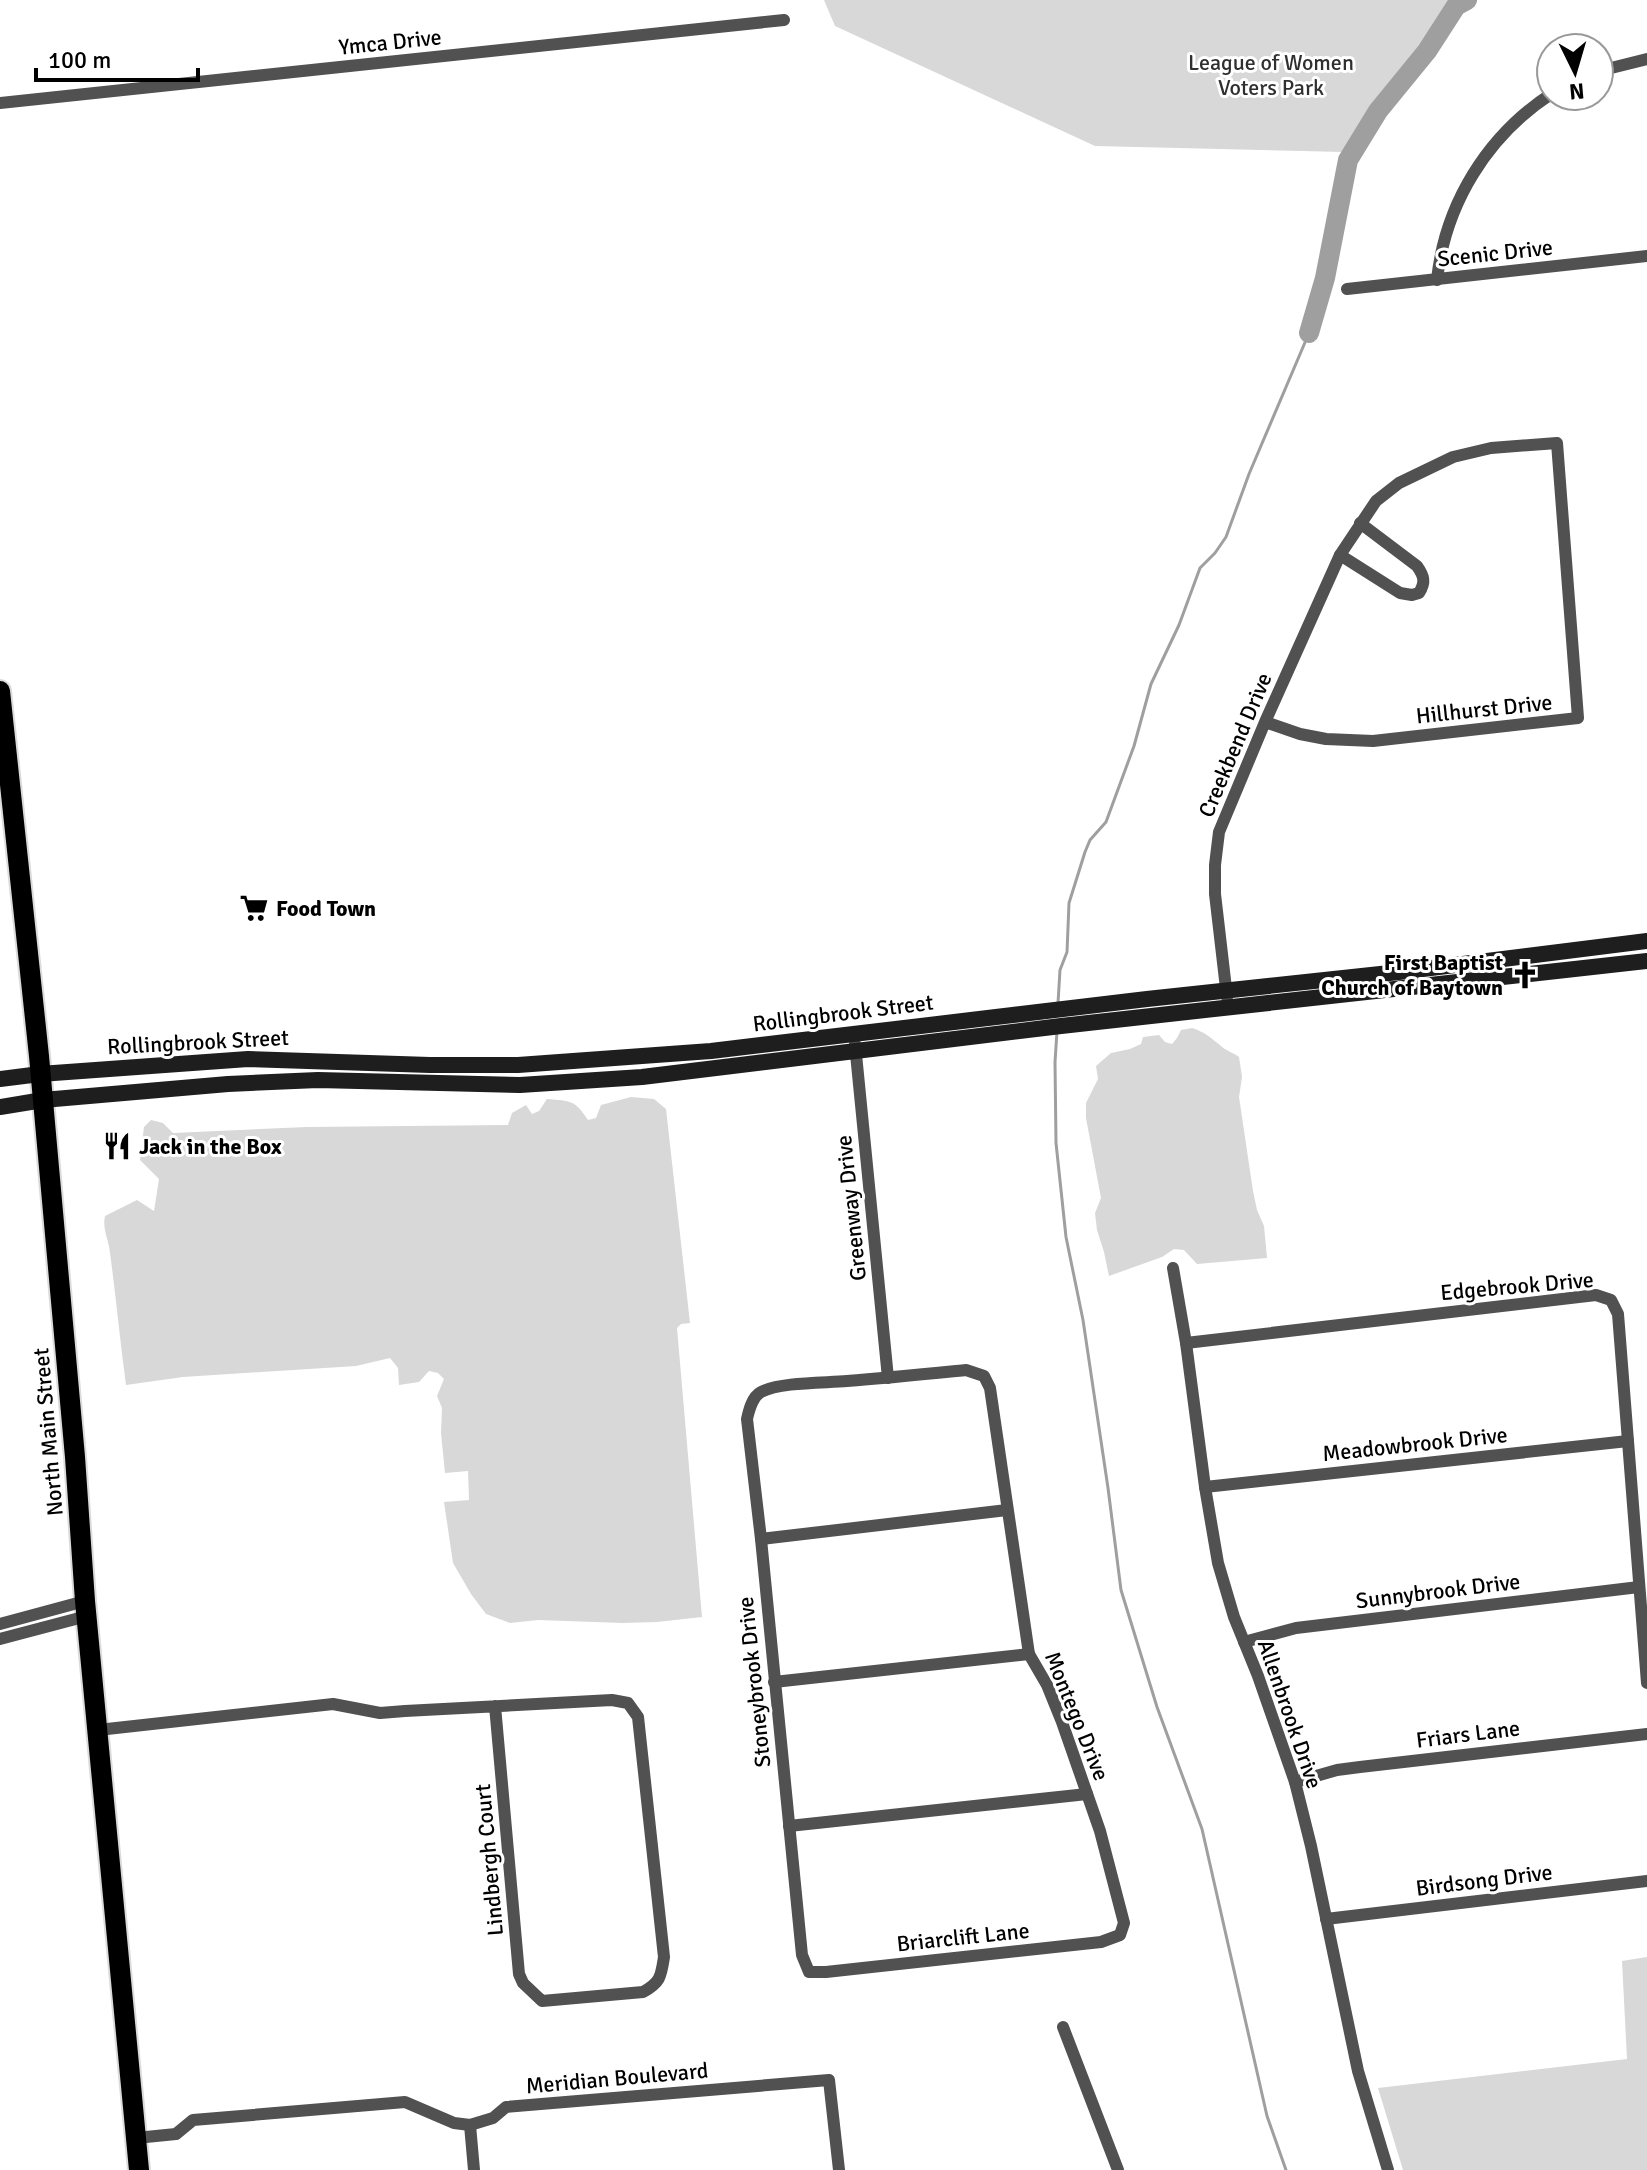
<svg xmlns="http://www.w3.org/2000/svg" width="1647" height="2170" font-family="Signika,sans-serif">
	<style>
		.green { fill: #d8d8d8 }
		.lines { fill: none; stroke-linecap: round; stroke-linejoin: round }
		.stream { stroke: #9f9f9f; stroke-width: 3 }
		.river { stroke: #9f9f9f; stroke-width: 20 }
		.primary-casing { stroke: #dbdbdb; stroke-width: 24 }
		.street { stroke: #515151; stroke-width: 12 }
		.secondary { stroke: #1e1e1e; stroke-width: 16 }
		.primary { stroke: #000; stroke-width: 20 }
		.labels { text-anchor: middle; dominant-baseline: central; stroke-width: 6; stroke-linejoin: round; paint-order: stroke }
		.street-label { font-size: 22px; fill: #000; stroke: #fff }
		.park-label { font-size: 22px; fill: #2f2f2f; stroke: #fff }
		.poi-label { font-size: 22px; font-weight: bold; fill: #000; stroke: #fff; text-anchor: start }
	</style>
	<rect width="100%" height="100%" fill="#fff"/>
	<g class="green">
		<path d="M824 0H1457L1344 152 1095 146 835 26Z"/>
		<path d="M1192 1028C1205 1032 1211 1038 1221 1046 1226 1051 1234 1053 1239 1057L1242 1077 1239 1097 1253 1191 1257 1210 1264 1226 1267 1258 1197 1264 1184 1250 1174 1249 1162 1257 1109 1276 1104 1252 1097 1230 1095 1213 1101 1198 1086 1118V1103L1098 1079 1096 1066 1111 1053 1130 1049 1141 1044 1143 1037 1159 1035 1165 1042 1172 1044 1177 1038 1181 1030Z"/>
		<path d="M631 1097 654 1099 666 1109 690 1323 681 1324 677 1328 702 1617 657 1622 622 1623 538 1620 510 1623 486 1614 471 1594 453 1563 444 1502 469 1500 468 1471 445 1473 441 1433 442 1408 437 1396 444 1379 438 1373 429 1371 419 1382 399 1385 398 1368 390 1358 356 1366 183 1377 126 1385C120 1341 116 1297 110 1253 109 1240 102 1229 105 1216L137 1200 154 1211 159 1179 140 1160 144 1127 151 1120 163 1123 173 1133 307 1127 508 1125 512 1113 526 1105 532 1114 539 1111 547 1099C571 1101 575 1100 588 1120L596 1118 601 1105Z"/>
		<path d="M1647 1957V2170H1403L1378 2088 1627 2059 1622 1961Z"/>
	</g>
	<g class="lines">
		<g class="stream">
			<path d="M1058 1003 1060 970 1067 952 1069 903 1085 852 1090 840 1106 822 1134 746 1151 684 1179 625 1200 568 1215 553 1226 537 1249 474 1309 333"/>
			<path d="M1057 1031 1055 1062 1056 1143 1066 1237 1083 1320 1108 1488 1121 1590 1157 1707 1202 1829 1267 2116 1286 2170"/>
		</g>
		<path class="river" d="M1309 333 1325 278 1348 160 1378 111 1427 51 1456 6 1467 0"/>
		<defs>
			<path id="primary" d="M0 691 39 1056 75 1457 85 1601 139 2170"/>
		</defs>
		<use href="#primary" class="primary-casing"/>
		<g class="street">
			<path d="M1599 71 1647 59"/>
			<path d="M0 103 784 20"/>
			<path d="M1437 280C1445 204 1487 136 1551 94"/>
			<path d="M1347 289 1647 256"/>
			<path d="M1340 555 1400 593 1412 595 1419 593C1426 582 1424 576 1417 566L1360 523"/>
			<path d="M1227 997 1215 894V865L1219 832 1265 722 1340 555 1376 501 1399 483 1453 457 1491 448 1557 443 1578 718 1373 741 1326 739 1300 734 1265 722"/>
			<path d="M855 1044 888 1378"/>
			<path d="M1173 1268 1186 1343 1205 1487 1218 1563 1234 1617 1258 1676 1295 1782 1311 1846 1358 2071 1388 2170"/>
			<path d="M1186 1343 1596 1295 1611 1300 1618 1314 1647 1683"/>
			<path d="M966 1370 984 1376 990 1388 1029 1654 1047 1685 1062 1722 1100 1831 1124 1923 1120 1935 1101 1942 826 1972H809L802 1955 761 1539 747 1419C749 1410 752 1397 761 1392 780 1382 824 1383 847 1381 887 1378 926 1374 966 1370Z"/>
			<path d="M1205 1487 1628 1441"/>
			<path d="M761 1539 1007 1510"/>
			<path d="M0 1624 85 1601"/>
			<path d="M0 1639 87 1616"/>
			<path d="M1244 1642 1296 1628 1639 1587"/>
			<path d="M774 1682 1029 1654"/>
			<path d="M98 1730 333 1704 380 1713 405 1711 612 1700 628 1703 638 1717 664 1957C661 1976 661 1982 643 1992L542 2001 523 1983 519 1974 495 1706"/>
			<path d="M1295 1782 1337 1770 1360 1767 1647 1734"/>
			<path d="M789 1826 1087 1794"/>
			<path d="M1326 1919 1647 1881"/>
			<path d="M1063 2027 1118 2170"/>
			<path d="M470 2125 474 2170"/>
			<path d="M136 2138 176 2134 193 2120 405 2102 454 2123 470 2125 493 2118 506 2107 829 2080 839 2170"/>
		</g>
		<g class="secondary">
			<path d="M0 1079 40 1074 248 1059 430 1065H518L711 1051 1147 999 1399 972 1647 941"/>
			<path d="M0 1107 43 1100 228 1084 318 1080 520 1085 642 1077 1061 1026 1647 961"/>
		</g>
		<use href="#primary" class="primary"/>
	</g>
	<defs>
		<symbol id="supermarket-bare" viewBox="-9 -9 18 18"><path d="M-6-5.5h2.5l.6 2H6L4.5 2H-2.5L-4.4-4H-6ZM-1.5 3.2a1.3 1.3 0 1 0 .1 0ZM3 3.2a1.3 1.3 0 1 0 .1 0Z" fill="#000" stroke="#fff" stroke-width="2.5" paint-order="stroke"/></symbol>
		<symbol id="church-bare" viewBox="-9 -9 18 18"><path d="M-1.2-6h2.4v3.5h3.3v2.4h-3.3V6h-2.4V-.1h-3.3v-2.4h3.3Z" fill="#000" stroke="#fff" stroke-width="2.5" paint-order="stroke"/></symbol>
		<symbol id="restaurant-bare" viewBox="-9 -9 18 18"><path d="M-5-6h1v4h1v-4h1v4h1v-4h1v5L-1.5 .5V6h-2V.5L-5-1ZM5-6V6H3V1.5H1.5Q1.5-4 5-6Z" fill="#000" stroke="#fff" stroke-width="2.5" paint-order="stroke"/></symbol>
	</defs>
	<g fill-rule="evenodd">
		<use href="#supermarket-bare" x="234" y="888" width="40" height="40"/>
		<use href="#church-bare" x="1505" y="955" width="40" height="40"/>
		<use href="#restaurant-bare" x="97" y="1126" width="40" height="40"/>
	</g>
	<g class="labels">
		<g class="street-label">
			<text transform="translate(390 42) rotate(-6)">Ymca Drive</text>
			<text transform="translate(1495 253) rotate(-6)">Scenic Drive</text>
			<text transform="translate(1484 709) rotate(-6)">Hillhurst Drive</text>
			<text transform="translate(1235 745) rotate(-67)">Creekbend Drive</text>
			<text transform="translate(843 1013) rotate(-7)">Rollingbrook Street</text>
			<text transform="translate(198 1042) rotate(-3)">Rollingbrook Street</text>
			<text transform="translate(851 1208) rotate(-96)">Greenway Drive</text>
			<text transform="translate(1517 1286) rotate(-5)">Edgebrook Drive</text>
			<text transform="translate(48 1432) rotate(-95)">North Main Street</text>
			<text transform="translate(1415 1444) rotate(-6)">Meadowbrook Drive</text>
			<text transform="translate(1438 1591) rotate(-7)">Sunnybrook Drive</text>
			<text transform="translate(754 1682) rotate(-96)">Stoneybrook Drive</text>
			<text transform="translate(1290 1714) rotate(71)">Allenbrook Drive</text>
			<text transform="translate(1077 1716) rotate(68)">Montego Drive</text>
			<text transform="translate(1468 1734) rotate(-7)">Friars Lane</text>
			<text transform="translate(489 1860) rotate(-95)">Lindbergh Court</text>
			<text transform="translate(1484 1880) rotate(-7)">Birdsong Drive</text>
			<text transform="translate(963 1937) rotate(-6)">Briarclift Lane</text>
			<text transform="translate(617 2078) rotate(-5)">Meridian Boulevard</text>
		</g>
		<g class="park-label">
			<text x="1271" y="62">League of Women<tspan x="1271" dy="25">Voters Park</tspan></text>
		</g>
		<g class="poi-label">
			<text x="276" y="908">Food Town</text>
			<text x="1503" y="962" text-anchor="end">First Baptist<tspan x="1503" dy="25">Church of Baytown</tspan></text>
			<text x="139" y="1146">Jack in the Box</text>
		</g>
	</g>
	<g transform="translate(1575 72) rotate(175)"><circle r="38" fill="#ffffff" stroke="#999999" stroke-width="2"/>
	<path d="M0-6L14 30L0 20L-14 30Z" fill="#000000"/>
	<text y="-12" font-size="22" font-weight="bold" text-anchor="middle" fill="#000000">N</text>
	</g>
	<path d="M36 68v12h162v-12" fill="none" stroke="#000000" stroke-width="4"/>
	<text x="48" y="68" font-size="24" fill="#000000" stroke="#ffffff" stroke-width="6" paint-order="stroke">100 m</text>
</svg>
